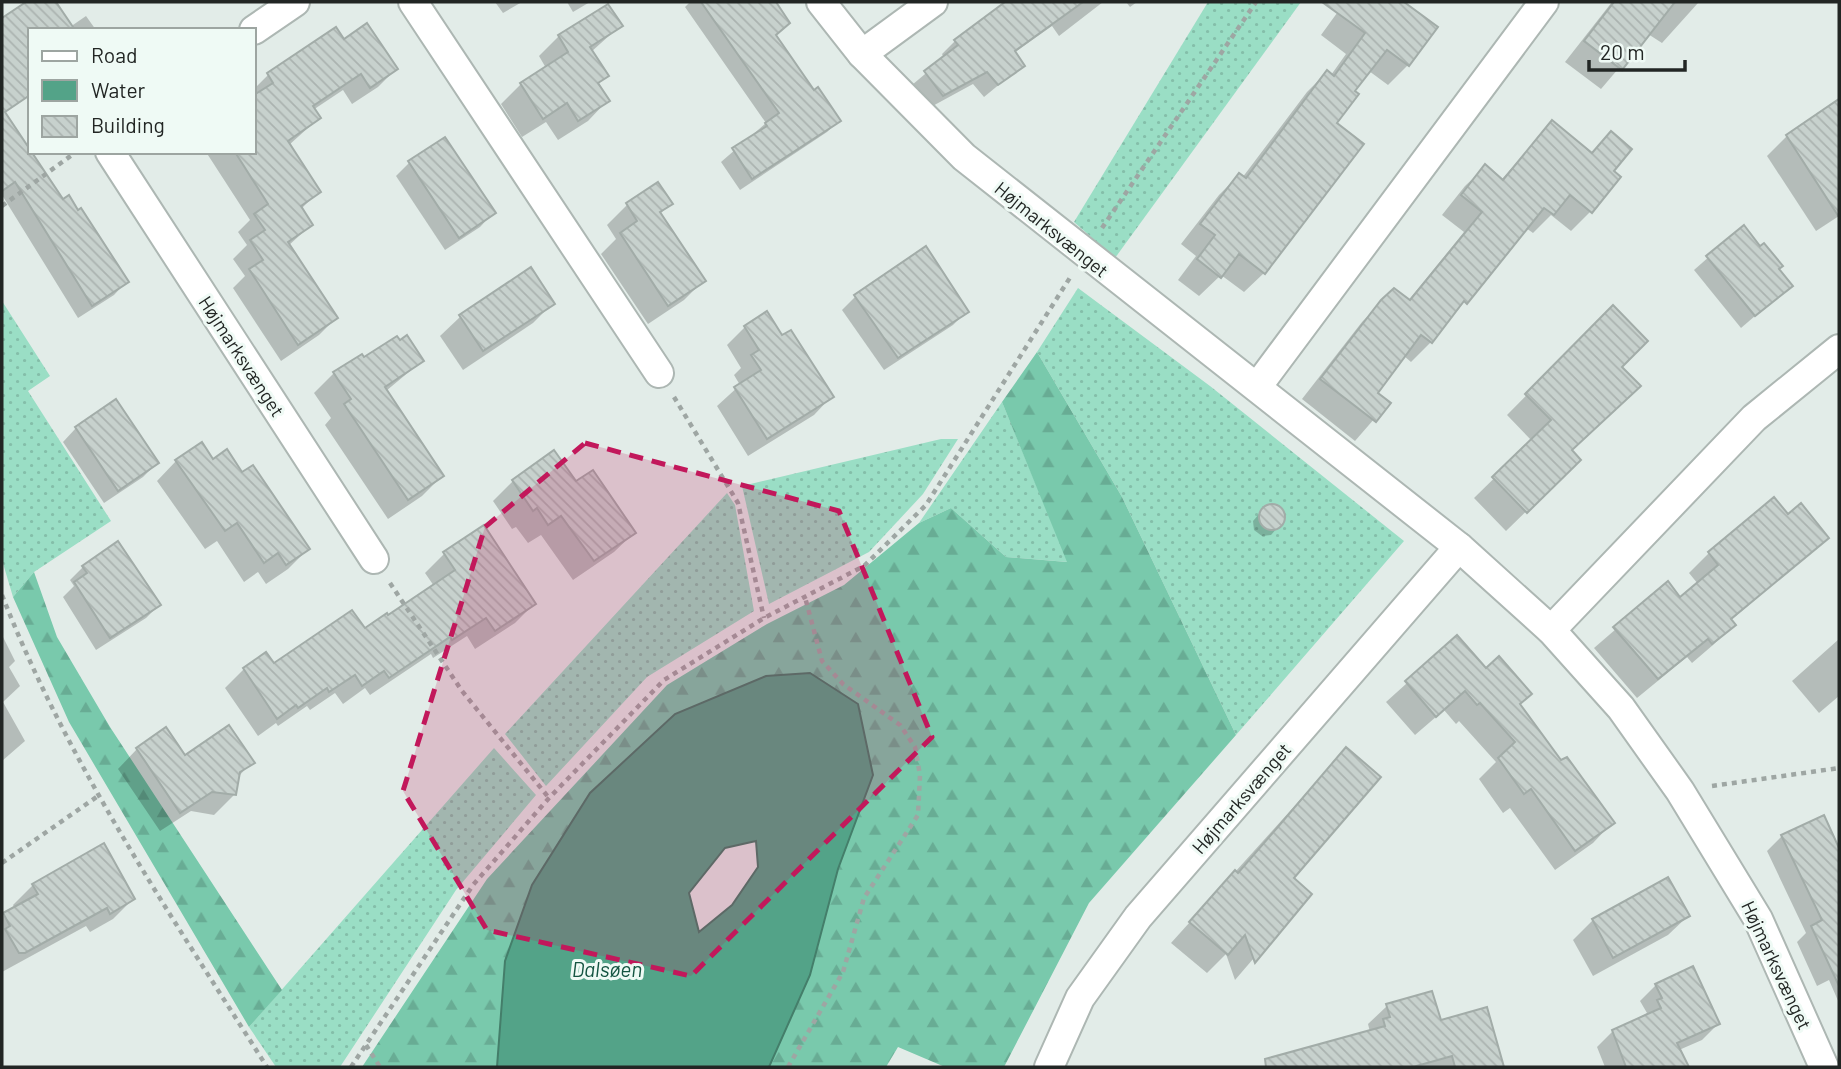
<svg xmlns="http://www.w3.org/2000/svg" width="1841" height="1069" font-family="Barlow,sans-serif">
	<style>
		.grass { fill: url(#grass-dots) }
		.forest { fill: url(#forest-firs) }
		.water { fill: #53a388; stroke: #447e6a; stroke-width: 2; fill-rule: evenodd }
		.shadow { fill: #0003 }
		.building { fill: url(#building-back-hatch); stroke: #a2aca8; stroke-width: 2 }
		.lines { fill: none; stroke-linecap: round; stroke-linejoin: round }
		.minor-casing { stroke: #adb7b3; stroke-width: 32 }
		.path { stroke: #9ea6a3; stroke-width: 4.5; stroke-dasharray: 5 5; stroke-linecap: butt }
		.minor { stroke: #fff; stroke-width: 28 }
		.marked { fill: #c2185b; fill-opacity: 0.2; stroke: #c2185b; stroke-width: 5; stroke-dasharray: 14 9; stroke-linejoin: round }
		.labels { text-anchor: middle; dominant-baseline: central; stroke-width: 6; stroke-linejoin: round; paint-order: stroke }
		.street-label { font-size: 19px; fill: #222624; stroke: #effaf5 }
		.water-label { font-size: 21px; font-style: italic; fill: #155542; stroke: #effaf5 }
	</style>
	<defs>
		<pattern id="grass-dots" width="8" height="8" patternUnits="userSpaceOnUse" patternTransform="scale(1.75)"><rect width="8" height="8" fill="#9adec5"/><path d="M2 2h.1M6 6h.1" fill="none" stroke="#84bea9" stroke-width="1.8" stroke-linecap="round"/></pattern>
		<pattern id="forest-firs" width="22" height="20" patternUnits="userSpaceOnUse" patternTransform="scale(1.75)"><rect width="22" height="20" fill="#79c9ac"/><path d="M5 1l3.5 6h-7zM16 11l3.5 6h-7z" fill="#68ac94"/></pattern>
		<pattern id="building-back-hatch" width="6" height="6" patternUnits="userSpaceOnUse" patternTransform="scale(1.75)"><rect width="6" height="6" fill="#c7d1cd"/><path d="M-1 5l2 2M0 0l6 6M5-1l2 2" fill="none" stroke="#abb3b0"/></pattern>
	</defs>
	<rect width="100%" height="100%" fill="#e2ece8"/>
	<g class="grass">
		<path d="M1208 2H1301L1115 258 1074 222Z"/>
		<path d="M1078 288 1210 386 1404 541 1236 735 1122 497 1037 352Z"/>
		<path d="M2 301 50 376 28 391 111 521 34 572 13 597 2 560Z"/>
		<path d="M1002 402 1068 562 1006 557 951 508 919 523Z"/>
		<path d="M941 439H958L923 494 869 552 769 604 742 486Z"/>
		<path d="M727 493 735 505 754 611 647 677 546 786 505 734Z"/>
		<path d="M494 748 536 795 456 890 340 1067H276L249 1027Z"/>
	</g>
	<g class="forest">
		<path d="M1037 352 1122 497 1236 735 1089 903 1004 1067H945L898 1047 886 1067H769L810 975 838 869 873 775 858 704 505 961 497 1067H362L487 879 667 685 767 624 844 585 919 523 951 508 1006 557 1067 562 1002 402Z"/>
		<path d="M34 572 57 637 110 727 282 990 249 1027 69 722 13 597Z"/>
	</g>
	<path class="water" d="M810 673 858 704 873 775 838 869 810 975 769 1067H497L505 961 532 885 590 793 675 714 766 676ZM756 841 758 867 732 905 699 932 689 893 725 848Z"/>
	<g class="shadow">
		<path d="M29 2H54L70 27 86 16 96 30H30V82L2 100V22Z"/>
		<path d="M495 2H522L503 13Z"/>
		<path d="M567 2H590L573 12Z"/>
		<path d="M690 2H753L757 7 765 2H774L788 23 774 36 813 92 839 120 827 132 740 190 721 162 766 123 685 7Z"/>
		<path d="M1008 2H1103L1059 36 1052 26 1014 53 1023 65 984 97 973 84 929 108 912 85 944 58 942 54 955 41Z"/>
		<path d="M1126 2H1137L1130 7Z"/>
		<path d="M1345 2H1405L1436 28 1408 65 1388 85 1369 71 1353 92 1264 273 1244 292 1221 275 1199 296 1178 280 1196 256 1181 244 1219 195 1239 175 1242 178 1307 92 1327 72 1331 75 1346 54 1321 35Z"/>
		<path d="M1612 2 1698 3 1662 43 1648 34 1601 89 1565 62Z"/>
		<path d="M608 6 620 26 591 52 607 76 597 85 607 101 588 121 558 140 546 122 522 137 501 104 521 84 546 68 539 56 559 36Z"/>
		<path d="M335 30 343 42 396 69 378 87 352 104 343 90 313 110 319 118 289 145 319 191 301 209 311 225 288 246 336 318 319 335 281 361 233 288 245 276 233 259 247 245 238 232 250 220 206 152H254V89L268 75Z"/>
		<path d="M1839 102V216L1816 231 1767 156 1787 136Z"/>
		<path d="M1552 123 1590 154 1611 133V171L1591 211 1571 231 1551 215 1533 233 1526 228 1431 342 1411 362 1404 356 1375 393 1388 403 1355 441 1302 399 1362 322 1394 290 1408 301 1464 232 1442 215 1465 186 1485 167 1501 180Z"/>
		<path d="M444 139 493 213 480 227 445 250 396 176 409 163Z"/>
		<path d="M22 141 63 201 127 281 114 295 78 318 2 195V155Z"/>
		<path d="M657 184 670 204 660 214 704 280 684 300 648 324 601 254 616 239 607 225 627 205Z"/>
		<path d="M1743 227 1790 286 1741 328 1694 270Z"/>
		<path d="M925 249 967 311 953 325 884 370 842 310 855 297Z"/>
		<path d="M553 303 533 323 463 370 440 336 460 317Z"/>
		<path d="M1613 308 1620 367 1570 451 1579 460 1506 531 1474 498 1532 441 1507 415Z"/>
		<path d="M766 313 782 338 832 396 814 415 748 456 717 406 740 385 734 375 741 368 727 345 745 327Z"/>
		<path d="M363 360 422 361 386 391 442 476 422 496 388 519 325 425 331 418 314 393 334 373Z"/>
		<path d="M76 428 157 463 143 477 104 503 63 442Z"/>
		<path d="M554 453 576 484 634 533 614 552 573 580 541 535 528 543 516 527 512 529 493 501 513 481Z"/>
		<path d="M176 461H212L242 475 308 549 288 569 266 584 258 572 244 582 217 541 205 549 157 481Z"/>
		<path d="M1275 505 1283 511 1284 520 1271 535 1262 536 1254 530 1253 521 1266 506Z"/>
		<path d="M1788 517 1827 538 1730 621 1733 625 1713 645 1692 663 1687 657 1637 698 1594 648 1668 584 1680 599 1698 584 1689 573 1709 553Z"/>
		<path d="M444 554 534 604 515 623 475 649 467 636 433 658 431 654 370 695 365 688 343 704 335 693 310 710 307 706 278 726 276 723 258 736 225 688 244 669 265 654 274 666 364 630 388 618 434 586 425 573Z"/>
		<path d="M83 567 159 605 146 618 96 650 63 597 74 586 70 580Z"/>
		<path d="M2 635 15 661 9 667 20 686 3 702 25 741 2 761Z"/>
		<path d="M1457 638 1519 704 1561 763 1612 823 1593 843 1555 870 1510 808 1503 813 1479 779 1496 762 1459 721 1456 724 1444 710 1415 735 1386 702Z"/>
		<path d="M1839 639V696L1819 713 1792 681Z"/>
		<path d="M137 749 184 758 252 762 237 778 234 795 214 815 191 811 160 831 118 769Z"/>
		<path d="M1346 749 1291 878 1309 894 1235 980 1226 954 1207 973 1171 943Z"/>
		<path d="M1823 817 1839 852V1003L1829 980 1817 986 1797 942 1806 933 1767 851 1782 836Z"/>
		<path d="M103 845 133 899 113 919 90 932 86 926 2 972V917L15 909 13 905 33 885Z"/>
		<path d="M1667 879 1688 916 1668 935 1593 976 1573 940 1593 920Z"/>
		<path d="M1656 985 1718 1024 1702 1040 1679 1050 1687 1067H1605L1597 1047 1613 1031 1647 1013 1640 1001Z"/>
		<path d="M1387 1006 1439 1022 1486 1009 1503 1067H1265L1274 1059 1370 1032 1368 1024Z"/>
	</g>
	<g class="building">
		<path d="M26 2H56L75 30H30V95L5 112 63 199 69 195 78 210 81 208 129 282 92 306 15 182 2 191V18Z"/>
		<path d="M701 2H776L790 23 776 35 814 90 818 87 841 121 752 179 732 148 767 126 765 123 779 113Z"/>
		<path d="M1005 2H1083L1015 51 1025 66 998 85 987 72 943 96 924 71 958 45 954 40Z"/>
		<path d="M1322 2H1404L1438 27 1409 66 1387 50 1355 91 1359 94 1337 123 1364 144 1265 274 1239 254 1221 278 1197 259 1215 235 1200 224 1239 173 1246 178 1327 70 1334 76 1365 33Z"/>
		<path d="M1614 2H1675L1622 70 1584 41Z"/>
		<path d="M608 4 623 26 590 47 609 76 598 83 610 101 578 121 567 103 543 119 520 83 568 52 558 35Z"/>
		<path d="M367 23 398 69 370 88 361 74 313 106 321 118 288 141 321 192 301 206 313 225 288 242 338 318 298 345 249 269 263 260 250 240 265 230 254 214 268 204 235 152H254V95L273 83 267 73 336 27 344 39Z"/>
		<path d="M1839 99V217L1786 135Z"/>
		<path d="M1552 120 1592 153 1611 131 1632 149 1614 171 1621 177 1592 213 1570 195 1554 215 1544 208 1467 304 1464 301 1432 343 1421 335 1378 393 1391 403 1376 422 1320 379 1381 300 1394 288 1410 300 1482 212 1461 195 1485 164 1503 180Z"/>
		<path d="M445 137 496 213 459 238 408 161Z"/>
		<path d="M658 182 673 204 660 212 706 281 668 306 620 233 637 221 626 203Z"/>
		<path d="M1744 225 1760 246 1764 243 1783 266 1779 269 1793 286 1755 316 1706 256Z"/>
		<path d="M926 246 969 312 898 358 854 295Z"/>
		<path d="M531 267 555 304 483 351 459 315Z"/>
		<path d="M1613 305 1648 341 1622 367 1641 386 1572 450 1581 460 1527 513 1492 477 1551 420 1525 394Z"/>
		<path d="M767 311 782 335 791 330 834 397 767 439 734 387 761 370 751 355 759 350 744 326Z"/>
		<path d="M407 335 424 361 385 387 444 476 408 500 344 404 351 399 333 372 362 354 364 357 397 336 400 340Z"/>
		<path d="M116 399 159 463 118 491 75 427Z"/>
		<path d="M202 442 213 459 227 449 242 472 253 465 310 549 286 565 278 553 264 563 237 523 225 531 175 460Z"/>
		<path d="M554 450 576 481 593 470 636 533 594 561 561 516 548 525 537 508 533 511 512 480Z"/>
		<path d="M1774 497 1788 514 1801 503 1829 538 1731 619 1736 625 1712 644 1708 639 1658 679 1613 627 1668 581 1680 597 1718 565 1708 552Z"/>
		<circle cx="1272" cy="517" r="13"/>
		<path d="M484 525 536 604 495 631 486 618 452 640 450 637 389 678 384 671 362 686 355 675 329 692 327 688 298 708 296 705 277 719 243 668 266 652 274 663 352 610 365 628 387 613 388 615 455 570 443 552Z"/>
		<path d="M118 541 161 605 110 638 74 582 87 573 82 566Z"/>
		<path d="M1457 635 1486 668 1499 656 1532 694 1520 704 1561 760 1567 757 1615 823 1575 851 1531 789 1524 794 1498 758 1515 742 1480 703 1477 705 1465 691 1436 717 1405 681Z"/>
		<path d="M229 725 255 763 240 772 236 795 212 792 180 813 136 748 166 727 185 755Z"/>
		<path d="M1346 747 1381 777 1294 878 1312 894 1255 963 1245 935 1228 955 1189 922 1235 870 1238 873 1277 828Z"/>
		<path d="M1824 815 1839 848V986L1811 926 1822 920 1781 835Z"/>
		<path d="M104 843 135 899 110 914 107 908 25 953H19L5 929 10 926 3 913 38 894 32 884Z"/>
		<path d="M1668 877 1690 916 1613 958 1592 919Z"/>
		<path d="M1693 966 1720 1024 1677 1043 1689 1067H1626L1612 1030 1661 1008 1657 1000 1662 998 1655 984Z"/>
		<path d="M1432 991 1441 1020 1487 1007 1504 1067H1455L1452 1056 1413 1067H1266L1265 1059 1385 1026 1383 1019 1390 1017 1386 1004Z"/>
	</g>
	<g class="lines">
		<defs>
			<g id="minor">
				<path d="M413 2 659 373"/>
				<path d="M821 2 862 54 964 157 1459 547 1551 630 1621 708 1680 791 1758 919 1824 1067"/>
				<path d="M254 30 295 2"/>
				<path d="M862 54 933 2"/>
				<path d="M110 152 374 559"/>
				<path d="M1257 387 1544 2"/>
				<path d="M1551 630 1754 418 1839 349"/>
				<path d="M1049 1067 1080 998 1138 917 1459 547"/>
			</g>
		</defs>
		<use href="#minor" class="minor-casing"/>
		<g class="path">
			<path d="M2 206 76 152"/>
			<path d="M1102 228 1256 2"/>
			<path d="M674 397 738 503 764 618"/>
			<path d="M390 583 462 691 549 798"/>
			<path d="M2 595C68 764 170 914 267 1067"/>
			<path d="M1712 786 1839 768"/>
			<path d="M2 863 98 796"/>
			<path d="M366 1045 380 1067"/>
			<path d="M351 1067 473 885 549 798 664 680 764 618 864 566 926 505 1071 276"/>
			<path d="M788 1067 843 972 864 898 918 815 920 775 915 747 900 725 843 684 822 661 805 597"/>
		</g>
		<use href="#minor" class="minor"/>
	</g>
	<path class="marked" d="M585 443 839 511 932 737 691 976 487 930 403 791 485 527Z"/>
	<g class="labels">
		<g class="street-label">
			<text transform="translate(1052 229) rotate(39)">Højmarksvænget</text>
			<text transform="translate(242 356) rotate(57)">Højmarksvænget</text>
			<text transform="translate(1241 798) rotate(-49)">Højmarksvænget</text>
			<text transform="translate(1777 965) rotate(65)">Højmarksvænget</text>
		</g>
		<g class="water-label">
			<text x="607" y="968">Dalsøen</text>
		</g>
	</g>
	<rect width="1841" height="1069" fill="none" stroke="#222624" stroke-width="7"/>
	<rect x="28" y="28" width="228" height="126" fill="#effaf5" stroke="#9da5a1" stroke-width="2"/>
	<rect x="42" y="51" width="35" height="10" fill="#ffffff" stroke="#9da5a1" stroke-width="2"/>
	<text x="91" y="63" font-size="21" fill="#222624">Road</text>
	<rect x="42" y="80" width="35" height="21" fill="#53a388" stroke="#9da5a1" stroke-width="2"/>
	<text x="91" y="98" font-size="21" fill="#222624">Water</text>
	<rect x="42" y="116" width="35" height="21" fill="url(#building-back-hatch)" stroke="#9da5a1" stroke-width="2"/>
	<text x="91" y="133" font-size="21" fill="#222624">Building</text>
	<path d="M1589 60v10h96v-10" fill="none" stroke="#222624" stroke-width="3.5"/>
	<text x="1600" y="60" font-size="21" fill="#222624" stroke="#effaf5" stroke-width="5" paint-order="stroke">20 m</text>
</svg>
